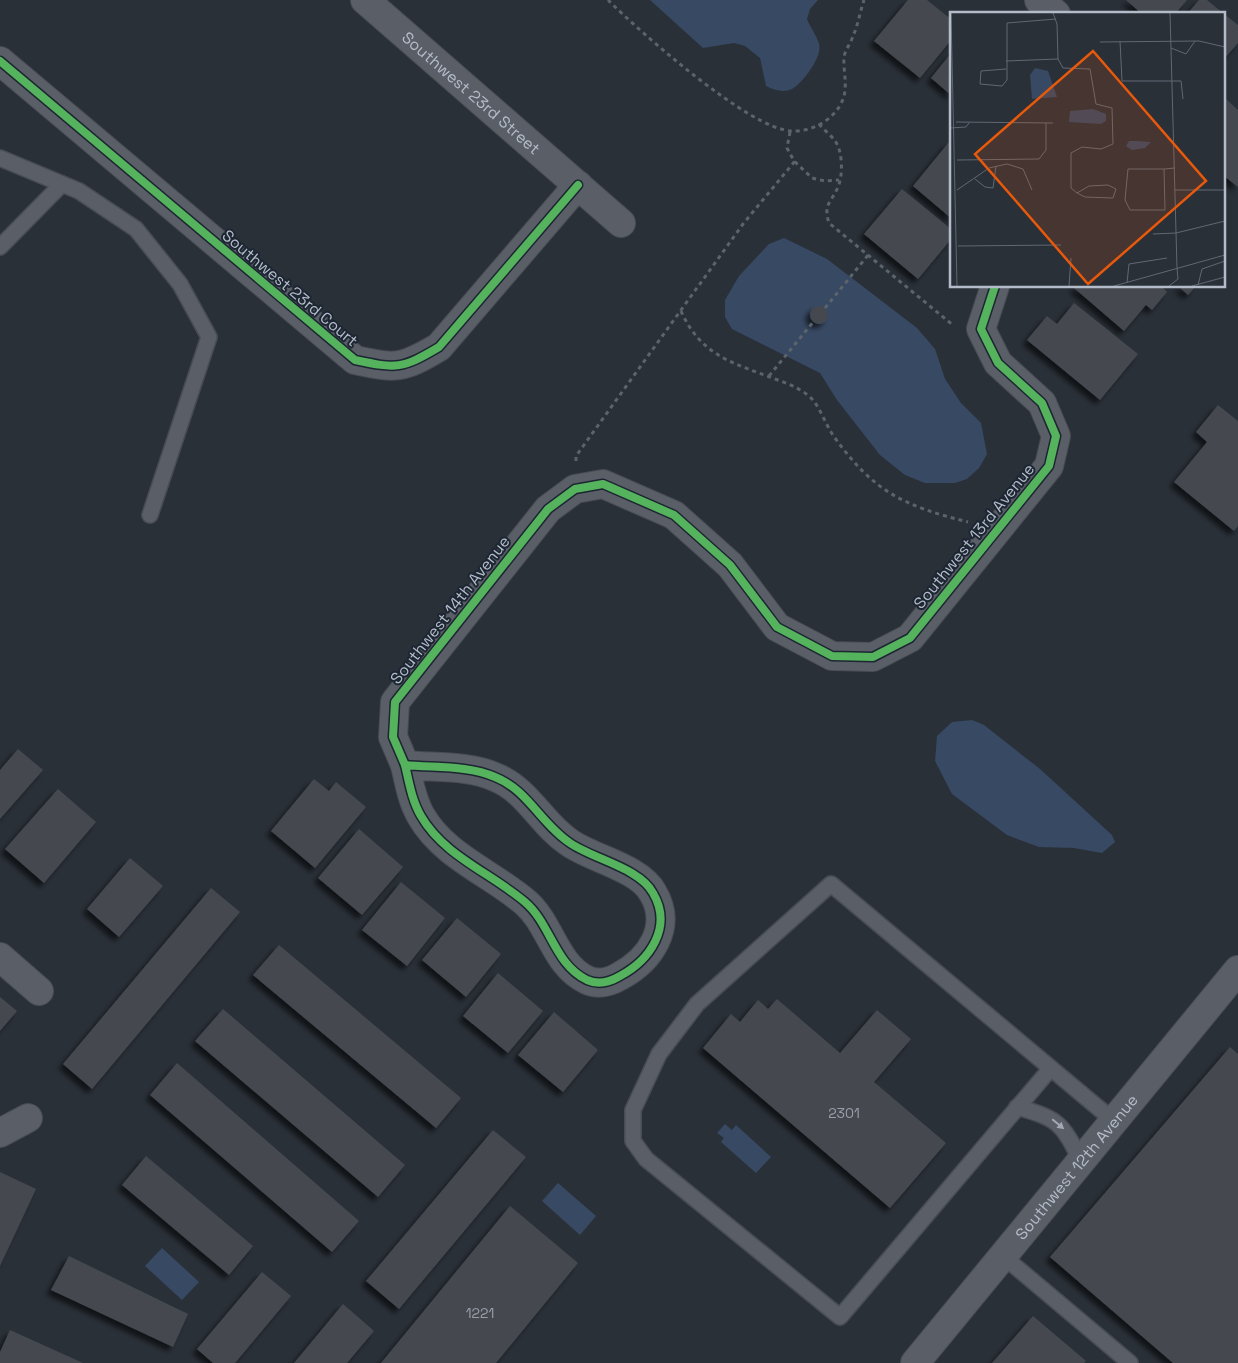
<svg xmlns="http://www.w3.org/2000/svg" width="1238" height="1363" font-family="'Space Grotesk',sans-serif">
	<style>
		.water { fill: #384963 }
		.building { fill: #444950; filter: url(#shadow) }
		.lines { fill: none; stroke-linecap: round; stroke-linejoin: round }
		.lane-casing { stroke: #484c53; stroke-width: 18 }
		.street-casing { stroke: #484c53; stroke-width: 30 }
		.path { stroke: #5d636a; stroke-width: 3; stroke-dasharray: 4 4; stroke-linecap: butt }
		.lane { stroke: #5a5e66; stroke-width: 15 }
		.street { stroke: #5a5e66; stroke-width: 28 }
		.cycleway-casing { stroke: #1d2633; stroke-width: 11 }
		.cycleway { stroke: #56b35d; stroke-width: 8 }
		.oneway { fill: #a2a9b5 }
		.labels { text-anchor: middle; dominant-baseline: central; stroke-width: 4; stroke-linejoin: round; paint-order: stroke }
		.number-label { font-size: 14px; fill: #989fab }
		.street-label { font-size: 16px; fill: #b4bcc9; stroke: #1d2633 }
		.inset-road { fill: none; stroke: #616872; stroke-width: 1 }
		.view { fill: #e8590c; fill-opacity: 0.15; stroke: #e8590c; stroke-width: 2.5 }
		.inset-edge { fill: none; stroke: #b4bcc9; stroke-width: 2.5 }
	</style>
	<defs>
		<filter id="shadow"><feDropShadow dx="-4.5" dy="4.5" stdDeviation="2.5" flood-color="#0009"/></filter>
	</defs>
	<rect width="100%" height="100%" fill="#2a3038"/>
	<g class="water">
		<path d="M650 0H818L810 9 807 19C810 27 817 36 819 44 823 56 803 83 792 89 784 93 774 90 766 86L760 58 745 46 734 43 703 48Z"/>
		<path d="M784 238 827 259 917 328 935 349 945 379 961 403 981 423 987 454 979 468 967 479 955 483H925L905 475 880 455 837 400 820 373 732 329 725 317V300L739 276 769 244Z"/>
		<path d="M972 720 984 725 1040 769 1112 835 1115 842 1102 853 1074 848 1039 847 1007 835 952 794 935 761 937 736 952 722Z"/>
		<path d="M725 1124 732 1130 736 1125 771 1157 756 1173 721 1142 724 1138 717 1133Z"/>
		<path d="M558 1183 596 1216 580 1235 542 1201Z"/>
		<path d="M162 1248 199 1282 182 1300 145 1266Z"/>
	</g>
	<g class="building">
		<path d="M908 0H927L952 20V39L920 78 874 41Z"/>
		<path d="M1126 0H1187L1175 14H1142Z"/>
		<path d="M1199 0H1207L1224 14H1187Z"/>
		<path d="M1224 14 1238 25V43L1224 59Z"/>
		<path d="M952 52V96L931 78Z"/>
		<path d="M1226 99 1238 110V187L1224 176Z"/>
		<path d="M949 142 952 145V219L913 186Z"/>
		<path d="M902 189 952 230V238L918 279 864 234Z"/>
		<path d="M1075 286H1161L1167 292 1152 310 1146 305 1124 331 1074 288Z"/>
		<path d="M1178 286H1196L1188 295Z"/>
		<path d="M1074 303 1138 354 1100 400 1027 340 1047 316 1057 324Z"/>
		<circle cx="819" cy="315" r="9"/>
		<path d="M1218 405 1238 421V526L1234 531 1174 482 1207 442 1196 432Z"/>
		<path d="M18 749 43 770 0 819V770Z"/>
		<path d="M314 779 329 791 336 782 366 807 315 868 271 831Z"/>
		<path d="M58 789 96 822 44 883 5 849Z"/>
		<path d="M359 829 403 867 362 915 318 878Z"/>
		<path d="M130 858 163 886 119 937 87 909Z"/>
		<path d="M401 882 445 918 407 966 362 930Z"/>
		<path d="M211 888 240 912 92 1089 63 1064Z"/>
		<path d="M457 918 501 954 466 997 422 960Z"/>
		<path d="M279 945 461 1098 436 1128 253 975Z"/>
		<path d="M498 973 543 1011 508 1053 463 1016Z"/>
		<path d="M0 997 17 1011 0 1031Z"/>
		<path d="M777 999 840 1053 877 1010 911 1039 874 1082 946 1143 890 1208 703 1048 731 1014 740 1022 758 1000 768 1009Z"/>
		<path d="M223 1009 405 1165 378 1197 195 1041Z"/>
		<path d="M554 1012 598 1050 563 1092 518 1055Z"/>
		<path d="M1230 1047 1238 1054V1363H1173L1050 1257Z"/>
		<path d="M177 1063 359 1221 332 1252 150 1095Z"/>
		<path d="M493 1130 526 1157 399 1309 366 1281Z"/>
		<path d="M146 1156 253 1246 229 1275 122 1185Z"/>
		<path d="M0 1172 36 1189 0 1266Z"/>
		<path d="M510 1206 578 1263 496 1363H381Z"/>
		<path d="M69 1256 188 1314 173 1347 51 1290Z"/>
		<path d="M262 1272 291 1296 235 1363H213L197 1349Z"/>
		<path d="M343 1304 374 1331 347 1363H294Z"/>
		<path d="M1033 1316 1086 1361 1084 1363H992Z"/>
		<path d="M10 1330 83 1363H0V1352Z"/>
	</g>
	<g class="lines">
		<defs>
			<g id="lane">
				<path d="M0 158 79 191 136 229 180 284 209 337 150 515"/>
				<path d="M0 247 62 184"/>
				<path d="M1051 1068 840 1317 646 1159 633 1141V1110L659 1054 697 1004 831 884 1114 1121"/>
				<path d="M1017 1107C1059 1119 1062 1123 1081 1161"/>
				<path d="M1003 1256 1130 1363"/>
			</g>
			<g id="street">
				<path id="s1" d="M365 0 621 223"/>
				<path d="M1039 0 1056 14"/>
				<path d="M0 61 355 360C397 369 402 369 439 347L578 185"/>
				<path d="M405 765 393 737 395 702 548 509 575 489 603 484 674 515 730 565 777 627 832 656 873 657 910 638 1049 466 1056 436 1042 403 998 363 981 329 995 286"/>
				<path d="M405 765C434 768 468 765 495 777 528 790 541 824 570 843 593 859 640 868 653 893 673 927 650 960 620 976 610 982 598 985 587 980 554 964 551 924 525 902 491 873 444 856 421 816 412 801 409 782 405 765Z"/>
				<path d="M0 957 39 991"/>
				<path d="M0 1133 28 1118"/>
				<path id="s2" d="M915 1363 1238 970"/>
			</g>
		</defs>
		<use href="#lane" class="lane-casing"/>
		<use href="#street" class="street-casing"/>
		<g class="path">
			<path d="M608 0C639 31 750 130 792 131 812 132 836 119 843 99 848 86 843 71 844 57 845 50 851 43 853 36 858 25 860 12 864 0"/>
			<path d="M819 124C824 130 831 135 835 141 843 151 843 176 838 187 831 203 823 204 829 223L954 326"/>
			<path d="M790 132 787 148 794 161 812 178 825 181 839 180"/>
			<path d="M825 308 869 254"/>
			<path d="M681 311C701 356 733 363 775 379 787 383 799 388 809 396 821 407 825 425 835 438 874 492 904 506 968 522"/>
			<path d="M769 376 814 321"/>
			<path d="M576 461V456L743 224 795 161"/>
		</g>
		<use href="#lane" class="lane"/>
		<use href="#street" class="street"/>
		<defs>
			<g id="cycleway">
				<path d="M0 61 355 360C397 369 402 369 439 347L578 185"/>
				<path d="M405 765 393 737 395 702 548 509 575 489 603 484 674 515 730 565 777 627 832 656 873 657 910 638 1049 466 1056 436 1042 403 998 363 981 329 995 286"/>
				<path d="M405 765C434 768 468 765 495 777 528 790 541 824 570 843 593 859 640 868 653 893 673 927 650 960 620 976 610 982 598 985 587 980 554 964 551 924 525 902 491 873 444 856 421 816 412 801 409 782 405 765Z"/>
			</g>
		</defs>
		<use href="#cycleway" class="cycleway-casing"/>
		<use href="#cycleway" class="cycleway"/>
	</g>
	<defs><path id="oneway-solid" d="M-6-.8H1V-3.2L6.5 0L1 3.2V.8H-6Z" transform="scale(1.25)"/></defs>
	<use class="oneway" href="#oneway-solid" transform="translate(1058 1124) rotate(40)"/>
	<g class="labels">
		<g class="number-label">
			<text x="844" y="1113">2301</text>
			<text x="480" y="1313">1221</text>
		</g>
		<g class="street-label">
			<text stroke="none"><textPath href="#s1" startOffset="141">Southwest 23rd Street</textPath></text>
			<text transform="translate(290 288) rotate(40)">Southwest 23rd Court</text>
			<text transform="translate(974 536) rotate(-51)">Southwest 13rd Avenue</text>
			<text transform="translate(450 610) rotate(-52)">Southwest 14th Avenue</text>
			<text stroke="none"><textPath href="#s2" startOffset="254">Southwest 12th Avenue</textPath></text>
		</g>
	</g>
	<g transform="translate(950 12)">
		<rect width="275" height="275" fill="#2a3038"/>
		<path d="M85 56 98 59 107 85 82 87 80 63ZM143 97 156 102V109L151 112 119 110 120 99ZM179 129H188L201 130 195 136 182 138 176 134Z" fill="#384963"/>
		<path class="inset-road" d="M1 1 7 274M103 1 107 12 108 47M220 1 227 256M170 29 172 69H231L233 87M150 30 249 29 275 35M221 36 236 42 245 29M56 49 108 47 113 56 140 57 146 92 162 96 163 132 151 137 132 135 121 141V176L127 181M56 57 31 59 30 72 52 74 57 68V11L106 7M6 110 103 111M0 116 16 115 19 111M7 148 89 147 96 138V111M214 157 215 198H180L175 188 178 157H214L225 156M25 167 35 175 43 176 46 154M158 173 166 177 163 186 135 185 127 181 139 174ZM7 178 39 156 57 152 73 157 82 178M225 178H275M203 222 226 221 275 209M8 234 111 233M177 271 179 252 217 246M248 273 252 257 275 249M119 274 121 246M164 274 275 243M219 274 228 267 227 256M242 274 275 265"/>
		<path class="view" d="M143 39 256 169 138 272 25 142Z"/>
		<rect width="275" height="275" class="inset-edge"/>
	</g>
</svg>
